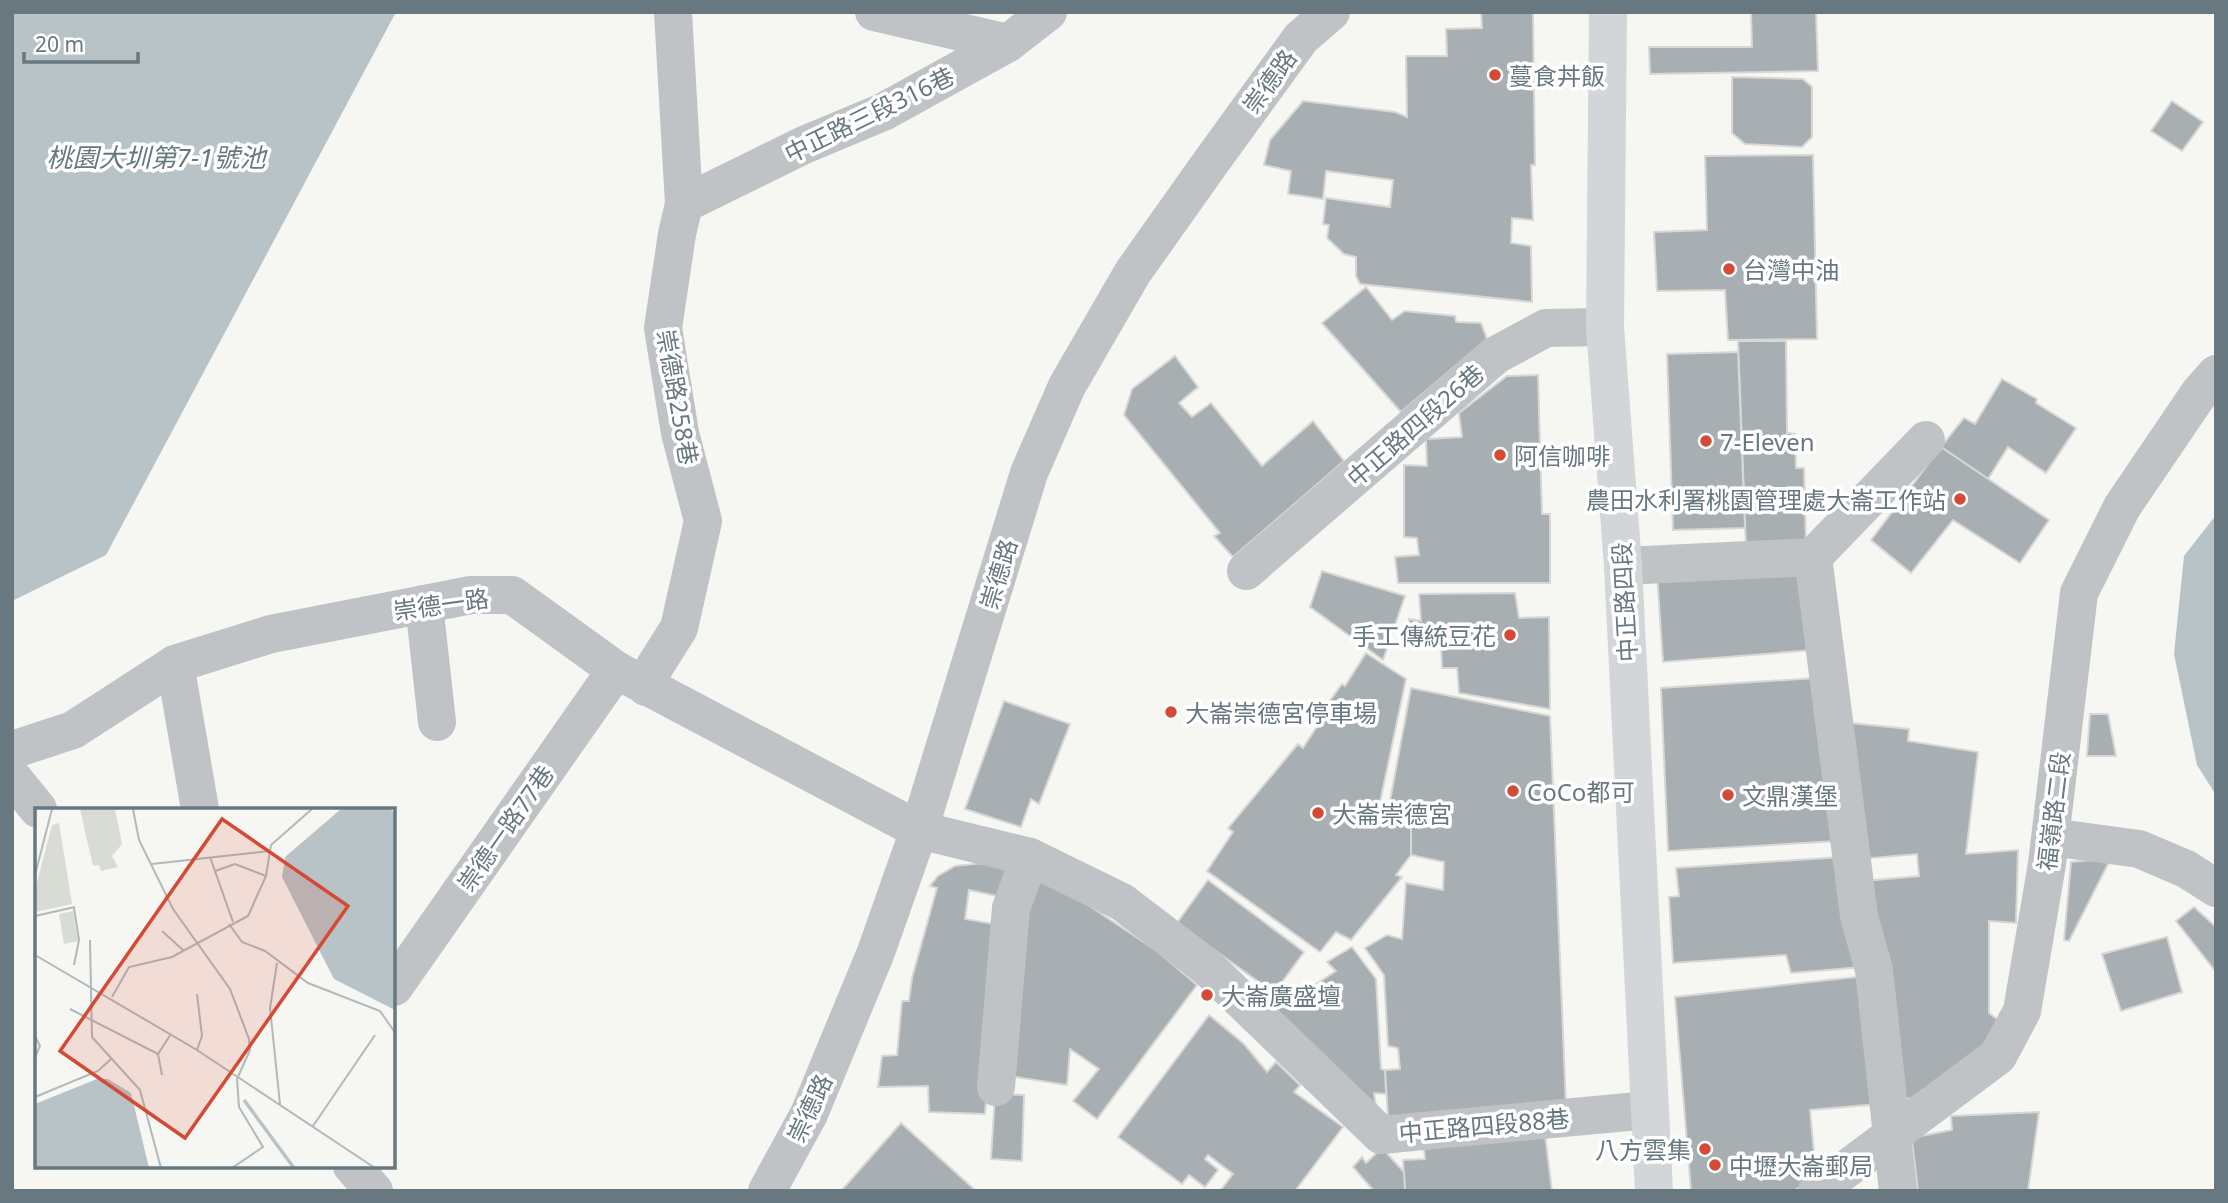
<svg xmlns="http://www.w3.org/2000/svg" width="2228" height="1203" font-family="'Noto Sans','Noto Sans TC',sans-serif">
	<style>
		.water { fill: #b7c3c6 }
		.building { fill: #a7afb3; stroke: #d7d7d5; stroke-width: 2 }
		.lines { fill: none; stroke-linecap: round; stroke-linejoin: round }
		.minor { stroke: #bfc3c6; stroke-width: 38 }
		.major { stroke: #d2d6d9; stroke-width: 38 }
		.poi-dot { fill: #d44a34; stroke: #fff; stroke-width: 2.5 }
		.labels { text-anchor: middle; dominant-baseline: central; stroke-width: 7; stroke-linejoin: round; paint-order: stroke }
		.poi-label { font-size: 24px; fill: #677881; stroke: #fff; text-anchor: start }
		.street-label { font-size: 24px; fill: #677881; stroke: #fff }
		.water-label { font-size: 26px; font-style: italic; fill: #63797e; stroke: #fff }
		.inset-river { fill: none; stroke: #b7c3c6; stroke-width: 3.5 }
		.inset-road { fill: none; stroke: #b0b9bb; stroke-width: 2 }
		.view { fill: #d44a34; fill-opacity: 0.15; stroke: #d44a34; stroke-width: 3.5 }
		.inset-edge { fill: none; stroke: #677881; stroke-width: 3.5 }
	</style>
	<rect width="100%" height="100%" fill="#f6f6f3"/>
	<g class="water">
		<path d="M12 12H396L106 555 12 601Z"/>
		<path d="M2216 515V795L2197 765 2174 654 2184 556Z"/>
	</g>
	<g class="building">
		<path d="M1481 12H1533L1535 165H1531L1533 220 1512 218 1511 243 1531 246 1532 302 1360 284 1356 276V257L1344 254 1327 238 1329 225 1323 224 1326 198 1390 207 1393 180 1326 171 1323 199 1288 194 1291 171 1264 165 1270 140 1303 101 1395 112 1407 117 1406 56H1447L1446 29 1482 28Z"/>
		<path d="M1751 12H1816L1818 71 1650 74 1649 47H1752Z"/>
		<path d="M1732 77 1803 79 1812 87V137L1802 147 1745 144 1732 133Z"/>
		<path d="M2172 101 2203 122 2182 151 2151 131Z"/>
		<path d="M1813 155 1817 339 1728 340 1725 290 1657 291 1654 232 1707 230 1705 156Z"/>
		<path d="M1366 287 1392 320 1405 311 1455 316 1456 322 1481 323 1487 339 1401 412 1322 323Z"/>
		<path d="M1738 341H1786L1787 433 1795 434 1796 468H1804L1806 544 1746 548Z"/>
		<path d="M1738 352 1745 528 1673 530 1667 354Z"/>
		<path d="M1175 356 1198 387 1179 403 1192 417 1211 403 1262 466 1313 421 1344 461 1233 557 1214 536 1220 533 1124 415 1132 389Z"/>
		<path d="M1538 375 1542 514H1550V583H1398L1395 557 1419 555 1417 538 1404 537V465L1427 466 1426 439 1462 437 1459 413 1507 376Z"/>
		<path d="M2002 379 2037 399 2036 403 2076 428 2046 473 2008 447 1988 479 1941 447 1964 418 1975 424Z"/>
		<path d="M1941 447 2049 520 2020 563 1953 520 1911 573 1871 540Z"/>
		<path d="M1807 569 1813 650 1663 662 1657 574Z"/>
		<path d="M1322 571 1405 596 1383 660 1310 607Z"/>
		<path d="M1515 593 1519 618 1549 617 1550 709 1459 693 1457 668H1442L1441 645 1409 643V619L1421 621 1419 594Z"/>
		<path d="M1366 653 1406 679 1380 802 1411 824V855L1396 875 1402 877 1351 940 1336 932 1320 952 1207 871 1233 832 1228 828 1298 744 1303 748 1329 708 1326 706 1342 684 1345 686Z"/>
		<path d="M1817 678 1838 841 1668 851 1661 688Z"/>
		<path d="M1411 688 1550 716 1566 1106 1388 1118 1385 1070 1400 1069 1398 1048 1388 1046 1384 975 1365 948 1387 935 1402 939 1406 883 1443 890 1444 862 1411 855V805L1390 801Z"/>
		<path d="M1004 701 1070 724 1039 804 1031 799 1021 827 965 809Z"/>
		<path d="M2090 714H2108L2116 756H2087Z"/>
		<path d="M1841 722 1909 729 1908 741 1978 752 1966 854 2018 850 2016 923 1989 921V1013L1998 1020 1981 1049 1910 1099 1894 1096 1864 881 1919 876 1917 854 1861 859Z"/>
		<path d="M1842 857 1862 967 1791 973 1786 955 1673 963 1669 897 1679 896 1676 868Z"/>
		<path d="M2111 858 2069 941 2064 940 2071 862Z"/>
		<path d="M984 863 1008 869 1002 897 969 890 965 919 1000 925 985 1114 929 1112 928 1086 878 1087 882 1056 897 1055 902 1001H909L912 978 937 888 930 886 938 876 955 866Z"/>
		<path d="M1039 876 1064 889 1157 951 1197 985 1097 1119 1073 1101 1099 1069 1070 1049 1067 1085 1003 1075 1026 901Z"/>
		<path d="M1208 880 1304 952 1274 993 1177 923Z"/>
		<path d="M2194 907 2216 927V972L2176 921Z"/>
		<path d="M2167 937 2182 992 2121 1011 2102 954Z"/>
		<path d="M1352 947 1376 979 1381 1069 1385 1070 1386 1094 1374 1093 1377 1113 1276 1010 1336 971 1327 962Z"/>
		<path d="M1865 976 1879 1104 1810 1110 1816 1174 1794 1191H1691L1675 997Z"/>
		<path d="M1209 1015 1244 1044 1267 1072 1276 1062 1300 1085 1294 1092 1343 1127 1295 1191H1220L1233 1174 1208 1155 1205 1159 1218 1170 1205 1187 1189 1175 1182 1184 1118 1137Z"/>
		<path d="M995 1094 1024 1095 1022 1161 991 1159Z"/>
		<path d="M2039 1112 2028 1191H1918L1912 1140 1921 1136 1952 1130 1951 1116Z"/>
		<path d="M901 1123 976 1191H841Z"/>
		<path d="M1545 1134 1552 1191H1405L1403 1160 1425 1159 1424 1149Z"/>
		<path d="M1382 1148 1404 1172 1405 1191H1374L1353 1167 1362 1157 1366 1163Z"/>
	</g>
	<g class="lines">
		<g class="minor">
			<path d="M874 12 1008 43"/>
			<path d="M684 204 804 145 883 112 1008 43 1048 12"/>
			<path d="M1813 557 1859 916 1874 970 1898 1191"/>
			<path d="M1623 566 1813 557 1926 440"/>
			<path d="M1246 571 1496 355 1546 328 1605 327"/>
			<path d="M424 604 437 722"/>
			<path d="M175 664 200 809"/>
			<path d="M646 687 655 666 679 628 703 521 680 433 663 328 677 234 684 204 673 12"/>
			<path d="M12 750 73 730 175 664 271 634 471 595H512L616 670 919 830 1030 857 1122 902 1207 967 1381 1135 1649 1110"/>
			<path d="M12 777 38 809"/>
			<path d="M2051 837 2139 849 2186 869 2216 888"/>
			<path d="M394 987 616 670"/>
			<path d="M996 1087 1011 908 1030 857"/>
			<path d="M352 1166 374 1191"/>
			<path d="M767 1191 809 1114 876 952 919 830 1029 473 1067 386 1133 272 1211 162 1301 38 1331 12"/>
			<path d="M1817 1191 1998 1056 2022 1011 2047 864 2079 593 2122 507 2200 392 2216 374"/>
		</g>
		<path class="major" d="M1608 12 1605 327 1623 566 1654 1191"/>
	</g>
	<g class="poi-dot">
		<circle cx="1495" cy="75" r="7"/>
		<circle cx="1729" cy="269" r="7"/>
		<circle cx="1706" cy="441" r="7"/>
		<circle cx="1500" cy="455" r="7"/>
		<circle cx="1960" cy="499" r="7"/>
		<circle cx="1510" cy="635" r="7"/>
		<circle cx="1171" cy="712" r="7"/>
		<circle cx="1513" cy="791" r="7"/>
		<circle cx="1728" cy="795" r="7"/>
		<circle cx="1318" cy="813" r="7"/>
		<circle cx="1207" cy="995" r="7"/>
		<circle cx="1705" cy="1149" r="7"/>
		<circle cx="1715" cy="1165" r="7"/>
	</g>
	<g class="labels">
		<g class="poi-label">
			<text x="1509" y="75">蔓食丼飯</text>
			<text x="1743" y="269">台灣中油</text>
			<text x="1720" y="441">7-Eleven</text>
			<text x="1514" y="455">阿信咖啡</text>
			<text x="1946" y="499" text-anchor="end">農田水利署桃園管理處大崙工作站</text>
			<text x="1496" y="635" text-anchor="end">手工傳統豆花</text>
			<text x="1185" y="712">大崙崇德宮停車場</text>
			<text x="1527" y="791">CoCo都可</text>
			<text x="1742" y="795">文鼎漢堡</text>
			<text x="1332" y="813">大崙崇德宮</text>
			<text x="1221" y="995">大崙廣盛壇</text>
			<text x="1691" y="1149" text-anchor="end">八方雲集</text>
			<text x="1729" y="1165">中壢大崙郵局</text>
		</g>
		<g class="street-label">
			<text transform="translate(1269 81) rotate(-54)">崇德路</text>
			<text transform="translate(869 114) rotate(-26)">中正路三段316巷</text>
			<text transform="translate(678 397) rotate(80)">崇德路258巷</text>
			<text transform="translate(1415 425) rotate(-41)">中正路四段26巷</text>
			<text transform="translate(998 574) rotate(-73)">崇德路</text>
			<text transform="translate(1624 602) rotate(-93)">中正路四段</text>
			<text transform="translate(441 604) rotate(-8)">崇德一路</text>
			<text transform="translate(2053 811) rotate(-83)">福嶺路二段</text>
			<text transform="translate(505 828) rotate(-55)">崇德一路77巷</text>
			<text transform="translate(809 1108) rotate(-65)">崇德路</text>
			<text transform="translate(1484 1125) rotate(-5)">中正路四段88巷</text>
		</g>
		<g class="water-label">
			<text x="156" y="157">桃園大圳第7-1號池</text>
		</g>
	</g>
	<g transform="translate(35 808)">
		<rect width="360" height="360" fill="#f6f6f3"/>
		<path d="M45 1H80L87 36 77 48 83 59 66 63 64 57 58 58ZM24 15 37 96 0 104V82L17 17ZM38 103 43 133 29 136 24 106Z" fill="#d8dcd4"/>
		<path d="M306 1H355L360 5V202L299 171 247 69 250 49ZM62 271H73L96 285 114 360H0V296Z" fill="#b7c3c6"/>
		<path class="inset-river" d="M209 292 259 360"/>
		<path class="inset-road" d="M98 1 104 32 138 101 195 181 214 231 215 242 202 271 204 299 228 339 197 360M175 49 198 114M117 56 234 43M180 63 200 56 231 68M0 67 17 1M39 100 44 132 39 157M0 108 40 99M194 116 207 134 230 143 273 175 345 203 361 226M127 123 149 143M55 132 57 229 105 282 126 360M0 147 162 242 340 360M242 155 235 200 245 296M77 189 94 159 137 149 213 108 231 68 236 37 277 1M35 201 123 246M0 228 5 238 0 249M162 242 167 228 162 186M127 267 123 246 136 226M0 289 63 263 76 251M278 318 340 227"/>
		<path class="view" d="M187 11 313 98 150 330 25 243Z"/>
		<rect width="360" height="360" class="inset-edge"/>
	</g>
	<rect width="2228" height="1203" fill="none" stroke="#677881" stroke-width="28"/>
	<path d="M24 52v10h114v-10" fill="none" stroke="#677881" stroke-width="3.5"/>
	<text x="35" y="52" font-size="21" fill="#677881" stroke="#ffffff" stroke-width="5" paint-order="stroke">20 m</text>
</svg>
